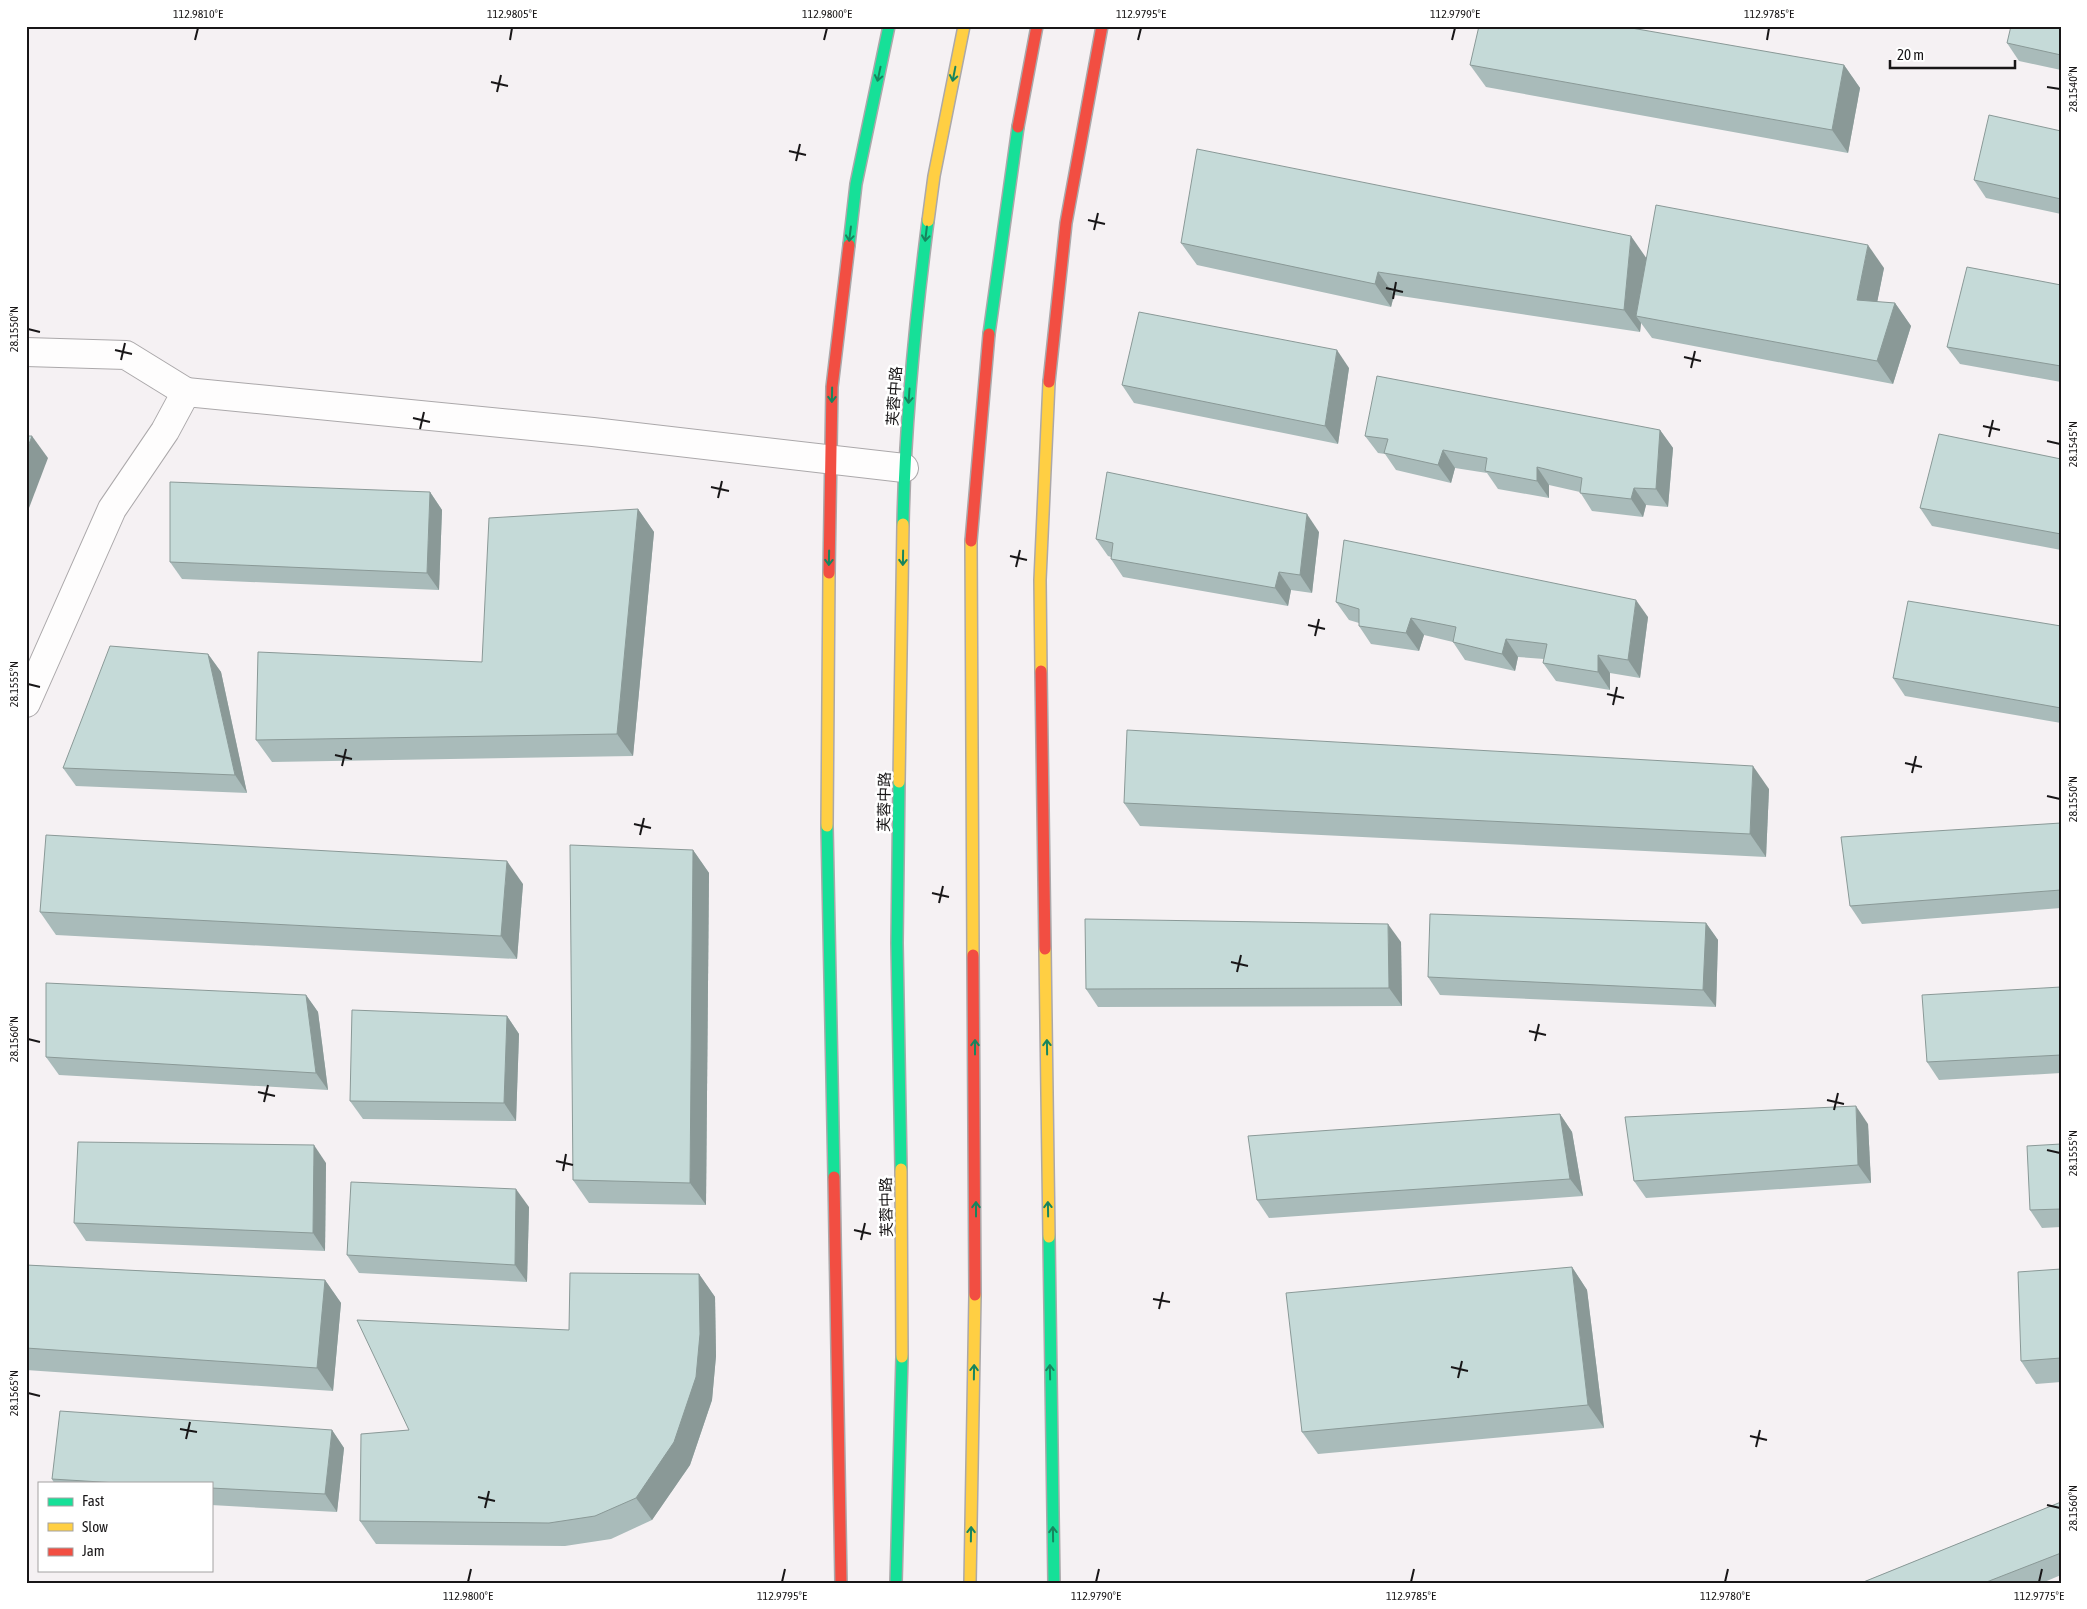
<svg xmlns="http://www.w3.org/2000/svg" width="2087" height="1609" font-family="'Asap Condensed','Noto Sans SC',sans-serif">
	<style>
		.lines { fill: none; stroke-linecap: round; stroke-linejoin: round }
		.street-casing { stroke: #aba8aa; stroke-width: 30 }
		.fast-casing { stroke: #aba8aa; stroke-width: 14 }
		.slow-casing { stroke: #aba8aa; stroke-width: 14 }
		.jam-casing { stroke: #aba8aa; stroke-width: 14 }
		.street { stroke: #fefdfd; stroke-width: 28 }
		.fast { stroke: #16e098; stroke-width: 11 }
		.slow { stroke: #ffcf43; stroke-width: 11 }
		.jam { stroke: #f24e42; stroke-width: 11 }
		.wall { fill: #a9bbba }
		.shaded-wall { fill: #8a9997 }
		.building { fill: #c5dad8; stroke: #8a9997 }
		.oneway { stroke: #17855e }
		.ticks { fill: none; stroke: #181617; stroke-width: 2 }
		.labels { text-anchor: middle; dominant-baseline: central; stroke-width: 5; stroke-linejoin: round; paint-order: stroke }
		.street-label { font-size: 15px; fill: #181617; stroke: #fff }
		.neatline { fill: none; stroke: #181617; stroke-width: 2 }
		.ticks-label { font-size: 12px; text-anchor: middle; fill: #181617 }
	</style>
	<rect width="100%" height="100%" fill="#f5f1f3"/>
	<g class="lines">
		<defs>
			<g id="street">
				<path d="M26 352 126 355 186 392"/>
				<path d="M26 703 112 509 165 431 186 392 593 432 904 468"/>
			</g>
			<g id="fast">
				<path d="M849 245 856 184 889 26"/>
				<path d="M989 334 1018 127"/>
				<path d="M903 524C905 422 915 322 928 221"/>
				<path d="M899 782 897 943 901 1169"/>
				<path d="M827 826 834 1177"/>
				<path d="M1049 1237 1054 1583"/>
				<path d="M896 1583 902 1357"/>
			</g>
			<g id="slow">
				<path d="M928 221 934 176 964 26"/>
				<path d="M971 541 973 955"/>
				<path d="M1041 671 1040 580 1049 382"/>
				<path d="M899 782 903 524"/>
				<path d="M827 826 829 573"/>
				<path d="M1045 949 1049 1237"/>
				<path d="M901 1169 902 1357"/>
				<path d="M970 1583 975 1295"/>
			</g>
			<g id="jam">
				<path d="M1018 127 1037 26"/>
				<path d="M1049 382 1066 223 1102 26"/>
				<path d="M971 541 989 334"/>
				<path d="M829 573 832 387 849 245"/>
				<path d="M1041 671 1045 949"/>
				<path d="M973 955 975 1295"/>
				<path d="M834 1177 841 1583"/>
			</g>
		</defs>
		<use href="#street" class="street-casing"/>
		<use href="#fast" class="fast-casing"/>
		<use href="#slow" class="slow-casing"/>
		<use href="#jam" class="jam-casing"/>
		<use href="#street" class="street"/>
		<use href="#fast" class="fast"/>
		<use href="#slow" class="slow"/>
		<use href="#jam" class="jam"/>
	</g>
	<g class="wall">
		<path d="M2061 26V70L2019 61 2007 43Z"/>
		<path d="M1470 65H1844L1860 88 1848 153 1486 87Z"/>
		<path d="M2061 131V214L1986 198 1974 180Z"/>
		<path d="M1181 243 1647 258 1884 268 1877 302 1895 303 1911 326 1893 384 1652 338 1641 323 1640 332 1394 295 1391 307 1197 265Z"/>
		<path d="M2061 285V382L1960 364 1947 347Z"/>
		<path d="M1349 368 1338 444 1134 403 1122 385Z"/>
		<path d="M1660 430 1673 448 1668 507 1646 505 1643 517 1592 511 1580 492 1549 485V498L1498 489 1487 473 1455 468 1451 483 1396 470 1385 454 1378 453 1365 436Z"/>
		<path d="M2061 459V550L1932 526 1920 508Z"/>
		<path d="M430 492 442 510 439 590 182 579 170 562Z"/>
		<path d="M638 509 654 532 633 756 272 762 256 740 482 662Z"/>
		<path d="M1319 532 1312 593 1291 590 1288 606 1123 577 1111 559V557L1108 556 1096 539Z"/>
		<path d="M1336 602 1648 617 1640 678 1610 673V690L1556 681 1543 663 1544 659 1518 657 1515 671 1465 660 1453 642 1424 635 1419 651 1371 644 1359 626V623L1349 620Z"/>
		<path d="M2061 626V723L1905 696 1893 678Z"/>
		<path d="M208 654 221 672 247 793 76 786 63 768Z"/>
		<path d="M1769 789 1766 857 1140 826 1124 803Z"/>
		<path d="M2061 823V908L1862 924 1850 906Z"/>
		<path d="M693 850 709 873 706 1205 589 1203 573 1180Z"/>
		<path d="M523 884 517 959 56 935 40 912Z"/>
		<path d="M1706 923 1718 940 1716 1007 1440 995 1428 977Z"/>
		<path d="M1401 942 1402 1006 1098 1007 1086 989Z"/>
		<path d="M2061 987V1073L1939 1080 1927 1062Z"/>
		<path d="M306 995 318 1012 328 1090 59 1075 46 1057Z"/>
		<path d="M507 1016 519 1034 516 1121 363 1119 350 1101Z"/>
		<path d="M1560 1114 1572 1132 1583 1196 1269 1218 1257 1200Z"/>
		<path d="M1868 1124 1871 1183 1646 1198 1634 1181Z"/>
		<path d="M2061 1144V1227L2042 1228 2030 1210Z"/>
		<path d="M326 1163 325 1251 86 1241 74 1223Z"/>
		<path d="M529 1207 527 1282 359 1273 347 1255Z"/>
		<path d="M26 1265 325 1280 341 1303 333 1391 26 1370Z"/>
		<path d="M1572 1267 1587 1290 1604 1428 1318 1454 1302 1432Z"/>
		<path d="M2061 1269V1382L2036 1384 2021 1361Z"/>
		<path d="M699 1274 715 1297 716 1356 712 1400 690 1465 652 1520 611 1539 565 1546 376 1544 360 1521 409 1430 569 1330Z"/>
		<path d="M332 1430 344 1448 337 1512 211 1505V1483H54L52 1479Z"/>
		<path d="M2061 1502V1575L2042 1583H1861Z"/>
	</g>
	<g class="shaded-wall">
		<path d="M1844 65 1860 88 1848 153 1832 130Z"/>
		<path d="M1631 236 1647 259 1636 316 1641 323 1640 332 1624 310Z"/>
		<path d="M1868 245 1884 268 1873 323 1857 300Z"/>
		<path d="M1378 272 1394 295 1391 307 1375 284Z"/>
		<path d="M1895 303 1911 326 1893 384 1877 361Z"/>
		<path d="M1337 350 1349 368 1338 444 1325 426Z"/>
		<path d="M1660 430 1673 448 1668 507 1656 489Z"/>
		<path d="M32 436 48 458 26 516V452Z"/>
		<path d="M1443 450 1455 468 1451 483 1438 465Z"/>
		<path d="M1537 467 1549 485V498L1537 481Z"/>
		<path d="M1634 488 1646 505 1643 517 1631 499Z"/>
		<path d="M430 492 442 510 439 590 427 573Z"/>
		<path d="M638 509 654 532 633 756 617 734Z"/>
		<path d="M1307 514 1319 532 1312 593 1300 575Z"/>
		<path d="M1279 572 1291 590 1288 606 1275 588Z"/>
		<path d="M1636 600 1648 617 1640 678 1628 660Z"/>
		<path d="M1411 618 1424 635 1419 651 1406 633Z"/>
		<path d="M1506 639 1518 657 1515 671 1502 654Z"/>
		<path d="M208 654 221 672 247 793 235 775Z"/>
		<path d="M1598 655 1610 673V690L1598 672Z"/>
		<path d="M1753 766 1769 789 1766 857 1750 834Z"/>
		<path d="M693 850 709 873 706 1205 690 1183Z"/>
		<path d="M507 861 523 884 517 959 501 936Z"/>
		<path d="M1706 923 1718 940 1716 1007 1703 990Z"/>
		<path d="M1388 924 1401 942 1402 1006 1389 988Z"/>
		<path d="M306 995 318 1012 328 1090 316 1073Z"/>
		<path d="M507 1016 519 1034 516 1121 504 1103Z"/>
		<path d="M1856 1106 1868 1124 1871 1183 1858 1165Z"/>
		<path d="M1560 1114 1572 1132 1583 1196 1570 1179Z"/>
		<path d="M314 1145 326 1163 325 1251 313 1233Z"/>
		<path d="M516 1189 529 1207 527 1282 515 1265Z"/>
		<path d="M1572 1267 1587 1290 1604 1428 1588 1405Z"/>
		<path d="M699 1274 715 1297 716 1356 712 1400 690 1465 652 1520 636 1498Z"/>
		<path d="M325 1280 341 1303 333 1391 317 1368Z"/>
		<path d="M332 1430 344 1448 337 1512 325 1494Z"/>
	</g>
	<g class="building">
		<path d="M1479 26H1620L1844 65 1832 130 1470 65Z"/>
		<path d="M2011 26H2061V55L2007 43Z"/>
		<path d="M1989 115 2061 131V199L1974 180Z"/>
		<path d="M1197 149 1631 236 1624 310 1378 272 1375 284 1181 243Z"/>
		<path d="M1656 205 1868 245 1857 300 1895 303 1877 361 1636 316Z"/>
		<path d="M1967 267 2061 285V366L1947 347Z"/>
		<path d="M1139 312 1337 350 1325 426 1122 385Z"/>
		<path d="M1377 376 1660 430 1656 489 1634 488 1631 499 1580 493 1582 478 1537 467V481L1485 471 1487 458 1443 450 1438 465 1384 453 1388 439 1365 436Z"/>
		<path d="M1939 434 2061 459V534L1920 508Z"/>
		<path d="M26 436H32L26 452Z"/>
		<path d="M1107 472 1307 514 1300 575 1279 572 1275 588 1111 559 1113 543 1096 539Z"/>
		<path d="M170 482 430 492 427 573 170 562Z"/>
		<path d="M638 509 617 734 256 740 258 652 482 662 489 518Z"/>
		<path d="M1344 540 1636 600 1628 660 1598 655V672L1543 663 1547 644 1506 639 1502 654 1453 642 1456 627 1411 618 1406 633 1359 626V609L1336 602Z"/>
		<path d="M1908 601 2061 626V708L1893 678Z"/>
		<path d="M110 646 208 654 235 775 63 768Z"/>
		<path d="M1127 730 1753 766 1750 834 1124 803Z"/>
		<path d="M2061 823V890L1850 906 1841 837Z"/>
		<path d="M46 835 507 861 501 936 40 912Z"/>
		<path d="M570 845 693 850 690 1183 573 1180Z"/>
		<path d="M1430 914 1706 923 1703 990 1428 977Z"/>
		<path d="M1085 919 1388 924 1389 988 1086 989Z"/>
		<path d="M46 983 306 995 316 1073 46 1057Z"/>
		<path d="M2061 987V1055L1927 1062 1922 995Z"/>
		<path d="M352 1010 507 1016 504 1103 350 1101Z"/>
		<path d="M1856 1106 1858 1165 1634 1181 1625 1117Z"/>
		<path d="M1560 1114 1570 1179 1257 1200 1248 1136Z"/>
		<path d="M78 1142 314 1145 313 1233 74 1223Z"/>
		<path d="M2061 1144V1209L2030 1210 2027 1146Z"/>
		<path d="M351 1182 516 1189 515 1265 347 1255Z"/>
		<path d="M26 1265 325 1280 317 1368 26 1348Z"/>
		<path d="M1572 1267 1588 1405 1302 1432 1286 1293Z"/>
		<path d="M2061 1269V1358L2021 1361 2018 1272Z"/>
		<path d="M570 1273 699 1274 700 1334 696 1377 674 1442 636 1498 595 1516 549 1523 360 1521 361 1434 409 1430 357 1320 569 1330Z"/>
		<path d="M60 1411 332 1430 325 1494 211 1488V1483H117L52 1479Z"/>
		<path d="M2061 1502V1553L1984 1583H1861Z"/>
	</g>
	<defs><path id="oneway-shaft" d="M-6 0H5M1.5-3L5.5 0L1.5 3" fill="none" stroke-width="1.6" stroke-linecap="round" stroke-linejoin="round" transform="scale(1.25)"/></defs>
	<g class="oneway">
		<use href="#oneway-shaft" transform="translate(879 74) rotate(102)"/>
		<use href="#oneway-shaft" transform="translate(954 74) rotate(101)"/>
		<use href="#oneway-shaft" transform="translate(850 234) rotate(97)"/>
		<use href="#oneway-shaft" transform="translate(926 234) rotate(97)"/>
		<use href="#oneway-shaft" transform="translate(832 395) rotate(91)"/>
		<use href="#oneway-shaft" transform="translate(909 396) rotate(94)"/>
		<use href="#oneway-shaft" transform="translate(829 558) rotate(91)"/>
		<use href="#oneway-shaft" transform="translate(903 558) rotate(91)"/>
		<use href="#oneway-shaft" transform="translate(975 1047) rotate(-90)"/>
		<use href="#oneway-shaft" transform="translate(1047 1047) rotate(-91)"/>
		<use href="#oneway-shaft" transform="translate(976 1209) rotate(-90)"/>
		<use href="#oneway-shaft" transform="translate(1048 1209) rotate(-91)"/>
		<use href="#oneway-shaft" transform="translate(974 1372) rotate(-89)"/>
		<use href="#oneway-shaft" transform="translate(1050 1372) rotate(-91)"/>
		<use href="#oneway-shaft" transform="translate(971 1534) rotate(-89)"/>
		<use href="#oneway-shaft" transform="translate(1053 1534) rotate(-91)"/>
	</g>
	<path class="ticks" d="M195 40 198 28M510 40 512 28M824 40 827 28M1138 40 1141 28M1452 40 1455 28M1767 40 1769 28M491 82 508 86M2047 87 2060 89M497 92 501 75M789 151 806 155M796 161 800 144M1088 220 1105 224M1094 230 1098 213M1386 288 1403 292M1393 299 1396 282M28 329 40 332M115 350 132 354M1684 357 1701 361M121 360 125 343M1691 368 1695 351M413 418 430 422M1983 426 2000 430M420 429 424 412M1989 437 1993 420M2047 441 2060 444M711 487 729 491M718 498 722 481M1010 556 1027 560M1016 567 1020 550M1308 625 1325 629M1315 636 1319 619M28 684 40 687M1607 694 1624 698M1613 705 1617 687M335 755 352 759M1905 763 1922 767M342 766 346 749M1912 773 1916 756M2047 796 2060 799M634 824 651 828M640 835 644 818M932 893 949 897M939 903 943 886M1231 962 1248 966M1237 972 1241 955M1529 1031 1546 1035M28 1039 40 1042M1535 1041 1539 1024M258 1092 275 1096M1827 1100 1844 1104M264 1102 268 1085M1834 1110 1838 1093M2047 1150 2060 1153M556 1161 573 1165M563 1171 566 1154M854 1230 871 1234M861 1240 865 1223M1153 1299 1170 1302M1159 1309 1163 1292M1451 1367 1468 1371M1458 1378 1462 1361M28 1393 40 1396M180 1429 197 1432M1750 1436 1767 1440M186 1439 190 1422M1756 1447 1760 1430M478 1497 495 1501M2047 1505 2060 1508M485 1508 489 1491M468 1582 471 1569M782 1582 785 1569M1096 1582 1099 1569M1411 1582 1414 1569M1725 1582 1728 1569M2039 1582 2042 1569"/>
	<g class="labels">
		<g class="street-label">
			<text transform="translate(894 396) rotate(-86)">芙蓉中路</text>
			<text transform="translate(884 802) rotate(-89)">芙蓉中路</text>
			<text transform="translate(886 1207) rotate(-91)">芙蓉中路</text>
		</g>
	</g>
	<rect width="2087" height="1609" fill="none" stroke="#ffffff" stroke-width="55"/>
	<rect x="38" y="1482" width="175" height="90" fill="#ffffff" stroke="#a3a2a2"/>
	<rect x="48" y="1498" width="25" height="8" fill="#16e098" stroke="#a3a2a2"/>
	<text x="82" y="1506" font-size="15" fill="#181617">Fast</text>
	<rect x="48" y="1523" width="25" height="8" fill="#ffcf43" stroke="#a3a2a2"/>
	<text x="82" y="1532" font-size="15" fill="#181617">Slow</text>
	<rect x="48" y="1548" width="25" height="8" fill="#f24e42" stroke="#a3a2a2"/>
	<text x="82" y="1556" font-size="15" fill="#181617">Jam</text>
	<path d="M1890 60v8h125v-8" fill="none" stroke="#181617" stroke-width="2.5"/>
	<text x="1897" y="60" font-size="15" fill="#181617" stroke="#ffffff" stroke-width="4" paint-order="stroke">20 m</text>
	<rect x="28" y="28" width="2032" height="1554" class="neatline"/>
	<g class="ticks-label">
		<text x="198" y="18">112.9810°E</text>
		<text x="512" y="18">112.9805°E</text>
		<text x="827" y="18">112.9800°E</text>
		<text x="1141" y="18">112.9795°E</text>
		<text x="1455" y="18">112.9790°E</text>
		<text x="1769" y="18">112.9785°E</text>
		<text transform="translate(2073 89) rotate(-90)" y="4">28.1540°N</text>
		<text transform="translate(14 329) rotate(-90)" y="4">28.1550°N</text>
		<text transform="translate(2073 444) rotate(-90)" y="4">28.1545°N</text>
		<text transform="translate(14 684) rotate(-90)" y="4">28.1555°N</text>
		<text transform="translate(2073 799) rotate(-90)" y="4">28.1550°N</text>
		<text transform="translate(14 1039) rotate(-90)" y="4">28.1560°N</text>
		<text transform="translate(2073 1153) rotate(-90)" y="4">28.1555°N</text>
		<text transform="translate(14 1393) rotate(-90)" y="4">28.1565°N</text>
		<text transform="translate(2073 1508) rotate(-90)" y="4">28.1560°N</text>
		<text x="468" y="1600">112.9800°E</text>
		<text x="782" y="1600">112.9795°E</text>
		<text x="1096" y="1600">112.9790°E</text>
		<text x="1411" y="1600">112.9785°E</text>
		<text x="1725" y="1600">112.9780°E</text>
		<text x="2039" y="1600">112.9775°E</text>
	</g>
</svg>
